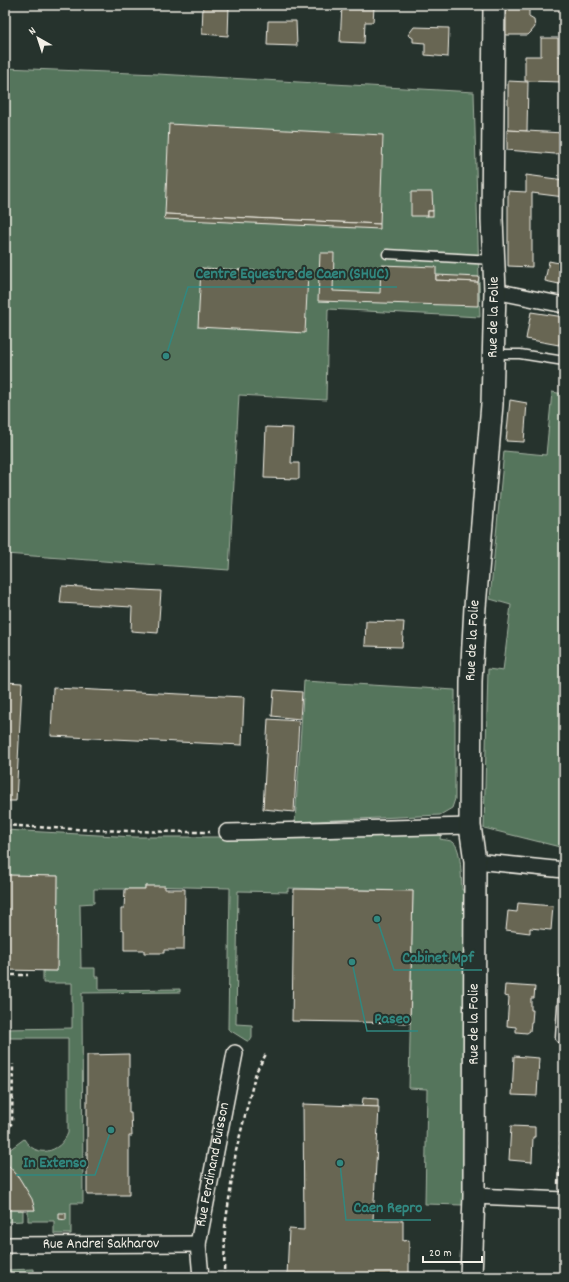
<svg xmlns="http://www.w3.org/2000/svg" width="569" height="1282" font-family="Dekko,sans-serif">
	<style>
		.green { fill: #55745c; stroke: #a4b2a2 }
		.building { fill: #686652; stroke: #f4f1e8 }
		.lines { fill: none; stroke-linecap: round; stroke-linejoin: round }
		.lane-casing { stroke: #f4f1e8; stroke-width: 11 }
		.street-casing { stroke: #f4f1e8; stroke-width: 18 }
		.secondary-casing { stroke: #f4f1e8; stroke-width: 24 }
		.path { stroke: #f4f1e8; stroke-width: 2.5; stroke-dasharray: 4 3; stroke-linecap: butt }
		.lane { stroke: #26332d; stroke-width: 8 }
		.street { stroke: #26332d; stroke-width: 15 }
		.secondary { stroke: #26332d; stroke-width: 21 }
		.labels { text-anchor: middle; dominant-baseline: central; stroke-width: 4; stroke-linejoin: round; paint-order: stroke }
		.street-label { font-size: 15px; fill: #f4f1e8; stroke: #26332d }
		.leader { fill: none; stroke: #318880; stroke-width: 1.5 }
		.callout-dot { fill: #318880; stroke: #26332d; stroke-width: 1.5 }
		.callout-label { font-size: 16px; text-anchor: middle; font-weight: bold; fill: #318880; stroke: #26332d; stroke-width: 4; stroke-linejoin: round; paint-order: stroke }
	</style>
	<rect width="100%" height="100%" fill="#26332d"/>
	<filter id="ink" filterUnits="userSpaceOnUse"><feTurbulence type="fractalNoise" baseFrequency=".025" numOctaves="2"/><feDisplacementMap in="SourceGraphic" scale="8" xChannelSelector="R" yChannelSelector="G"/><feConvolveMatrix kernelMatrix="1 2 1 2 8 2 1 2 1" color-interpolation-filters="sRGB"/></filter>
	<g filter="url(#ink)">
		<g class="green">
			<path d="M5 68 158 74 474 92 480 317 328 309 326 400 239 395 229 570 5 554Z"/>
			<path d="M552 392 564 394V848L484 828 488 669 503 671 511 605 490 599 504 451 546 455Z"/>
			<path d="M304 681 455 690V799L452 808 440 815 295 822Z"/>
			<path d="M5 830 135 837H229L441 833 440 839C444 840 450 840 453 842 462 849 461 879 462 890H468L463 1205 425 1204 427 1089 409 1088 413 891 288 888V892L238 891 236 1024 252 1025V1038L250 1041H247L228 1029 230 888 145 886V889H94V903L80 904 81 968H95V977H99V990L180 989V992L82 993 83 1203H71V1234H54V1221H28V1210H35C29 1192 19 1175 5 1162V1153L24 1139C36 1159 60 1153 68 1133V1038H5V1029L72 1028V983H43V971H57L58 876 5 875Z"/>
			<path d="M6 1074 10 1075C10 1089 13 1114 5 1125Z"/>
			<path d="M5 1210H23V1221L5 1222Z"/>
			<path d="M34 1269V1274L5 1275V1270Z"/>
		</g>
		<g class="building">
			<path d="M203 5H229L228 36 202 34Z"/>
			<path d="M506 5H529V17L534 20 535 27 531 32 528 35H506Z"/>
			<path d="M342 6 374 7 373 22H365L364 43 340 42Z"/>
			<path d="M268 21H296L297 46 267 45Z"/>
			<path d="M414 27 449 28 448 57 425 55V43L413 42V38L408 35Z"/>
			<path d="M541 38H558V56H564V82L525 81V56H541Z"/>
			<path d="M508 81 528 82 527 131 508 130Z"/>
			<path d="M169 124 383 135 380 224 165 214Z"/>
			<path d="M507 130 564 133V153L555 154 507 150Z"/>
			<path d="M526 175 564 180V197L532 193V267L508 266V191L526 192Z"/>
			<path d="M411 192H432L433 211H428V216H411Z"/>
			<rect x="428" y="211" width="5" height="5"/>
			<path d="M165 214 380 224V229L164 219Z"/>
			<path d="M320 253H334L333 291 380 293 381 265 436 267V280L478 282V306L318 301Z"/>
			<path d="M549 261 564 264V285L545 281Z"/>
			<path d="M201 268 308 273 305 333 198 327Z"/>
			<path d="M436 275 479 277 478 282 436 280Z"/>
			<path d="M531 312 564 317 559 345 526 339Z"/>
			<path d="M564 320V346L559 345Z"/>
			<path d="M510 400 527 403 524 442 506 441Z"/>
			<path d="M266 427 293 428 291 463H299V479L264 478Z"/>
			<path d="M62 586 161 591 158 633 131 631 132 607 60 603Z"/>
			<path d="M366 621 404 622 402 647 365 646Z"/>
			<path d="M5 682 22 683 16 801H5Z"/>
			<path d="M53 688 244 697 242 745 51 736Z"/>
			<path d="M274 690 302 692 300 719 272 716Z"/>
			<path d="M268 719 299 721 294 812 263 809Z"/>
			<path d="M5 875 58 876 57 971 5 970Z"/>
			<path d="M145 886H165V889H185L184 950H164V953H144V950H124V930L121 929V909H124L125 889H145Z"/>
			<path d="M294 889 413 891 410 1023 292 1021Z"/>
			<path d="M518 903 553 906 551 930 530 928V933L506 930 508 911 517 912Z"/>
			<path d="M505 985 535 987 534 998H531V1010H533L532 1022H531L530 1031 527 1033 516 1032V1027L507 1026 509 997 504 996Z"/>
			<path d="M129 1054V1113H131L132 1136H129V1195H87V1055Z"/>
			<path d="M514 1056 539 1058 537 1096 512 1095Z"/>
			<path d="M363 1098 378 1099V1107L362 1106Z"/>
			<path d="M303 1104 379 1107 373 1220H403V1241L409 1240V1277H287L289 1229 304 1230Z"/>
			<path d="M511 1126 535 1127V1137H533L532 1162 509 1160Z"/>
			<path d="M5 1162 18 1176 32 1199 35 1210H5Z"/>
			<path d="M59 1213H66V1220L59 1219Z"/>
		</g>
		<g class="lines">
			<defs>
				<g id="lane">
					<path d="M387 254 493 260"/>
					<path d="M493 354H520L564 361"/>
					<path d="M560 1038 564 978"/>
				</g>
				<g id="street">
					<path d="M495 291 564 305"/>
					<path d="M227 832 470 826"/>
					<path d="M475 861 564 870"/>
					<path d="M474 1196 564 1200"/>
					<path id="s1" d="M5 1245 198 1244"/>
					<path id="s2" d="M201 1277 198 1244 235 1053"/>
				</g>
				<g id="secondary">
					<path id="s3" d="M471 1277 474 1196 475 861 470 826 471 681 475 607 492 404 495 291 492 219 494 5"/>
				</g>
			</defs>
			<use href="#lane" class="lane-casing"/>
			<use href="#street" class="street-casing"/>
			<use href="#secondary" class="secondary-casing"/>
			<g class="path">
				<path d="M5 825C73 830 142 832 210 832"/>
				<path d="M5 975H28"/>
				<path d="M5 1132 12 1123 13 1064"/>
				<path d="M558 1184 564 1089"/>
				<path d="M224 1277 225 1227 236 1151 256 1072 266 1054"/>
			</g>
			<use href="#lane" class="lane"/>
			<use href="#street" class="street"/>
			<use href="#secondary" class="secondary"/>
		</g>
	</g>
	<g class="labels">
		<g class="street-label">
			<text stroke="none"><textPath href="#s3" startOffset="961">Rue de la Folie</textPath></text>
			<text stroke="none"><textPath href="#s3" startOffset="637">Rue de la Folie</textPath></text>
			<text stroke="none"><textPath href="#s3" startOffset="253">Rue de la Folie</textPath></text>
			<text stroke="none"><textPath href="#s2" startOffset="114">Rue Ferdinand Buisson</textPath></text>
			<text stroke="none"><textPath href="#s1" startOffset="96">Rue Andrei Sakharov</textPath></text>
		</g>
	</g>
	<path class="leader" d="M166 356L188 287H397M377 919L394 970H482M352 962L367 1031H418M111 1130L95 1175H16M340 1163L346 1220H431"/>
	<g class="callout-dot">
		<circle cx="166" cy="356" r="4"/>
		<circle cx="377" cy="919" r="4"/>
		<circle cx="352" cy="962" r="4"/>
		<circle cx="111" cy="1130" r="4"/>
		<circle cx="340" cy="1163" r="4"/>
	</g>
	<g class="callout-label">
		<text x="292" y="278">Centre Equestre de Caen (SHUC)</text>
		<text x="438" y="962">Cabinet Mpf</text>
		<text x="392" y="1023">Paseo</text>
		<text x="55" y="1167">In Extenso</text>
		<text x="388" y="1212">Caen Repro</text>
	</g>
	<rect width="569" height="1282" fill="none" stroke="#26332d" stroke-width="20"/>
	<rect x="10" y="10" width="549" height="1262" fill="none" stroke="#f4f1e8" stroke-width="1.5" filter="url(#ink)"/>
	<g transform="translate(38 38) rotate(321)" stroke="#26332d" stroke-width="3" paint-order="stroke">
	<path d="M0-3L7 15L0 10L-7 15Z" fill="#f4f1e8"/>
	<text y="-6" font-size="11" font-weight="bold" text-anchor="middle" fill="#f4f1e8">N</text>
	</g>
	<path d="M423 1256v6h59v-6" fill="none" stroke="#f4f1e8" stroke-width="2"/>
	<text x="429" y="1256" font-size="12" fill="#f4f1e8" stroke="#26332d" stroke-width="3" paint-order="stroke">20 m</text>
</svg>
